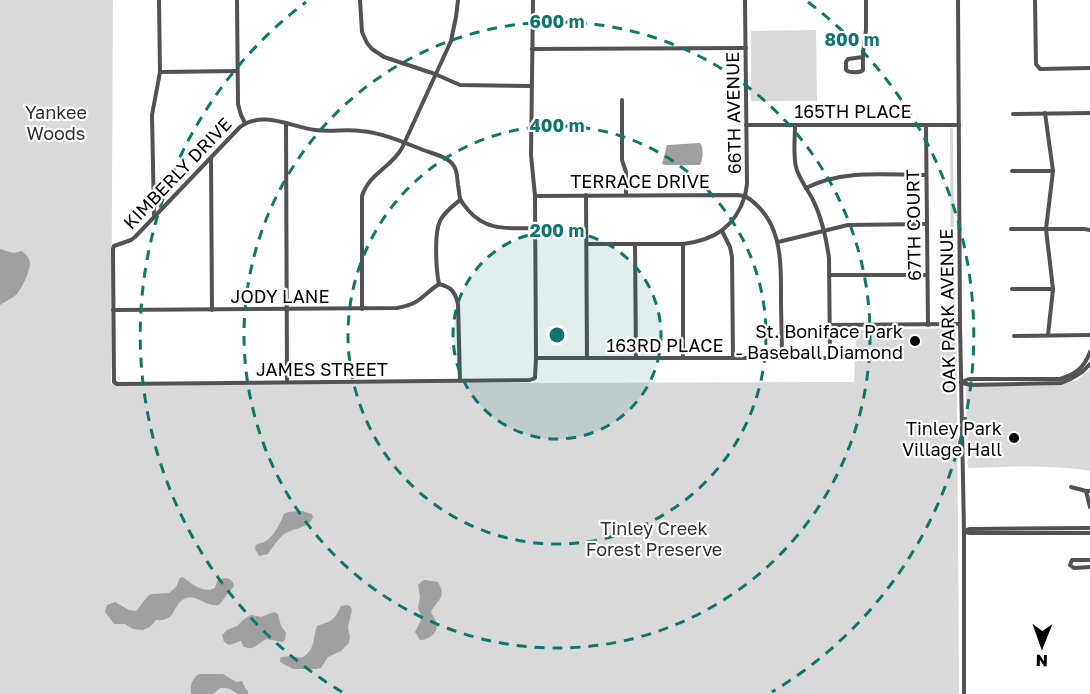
<svg xmlns="http://www.w3.org/2000/svg" width="1090" height="694" font-family="'Golos Text',sans-serif">
	<style>
		.green { fill: #d9d9d9 }
		.water { fill: #a0a0a0 }
		.lines { fill: none; stroke-linecap: round; stroke-linejoin: round }
		.minor { stroke: #525252; stroke-width: 4 }
		.ring { fill: none; stroke: #0f766e; stroke-width: 3; stroke-dasharray: 10 8 }
		.poi-dot { fill: #000; stroke: #fff; stroke-width: 2 }
		.labels { text-anchor: middle; dominant-baseline: central; stroke-width: 4.5; stroke-linejoin: round; paint-order: stroke }
		.street-label { font-size: 18px; fill: #000; stroke: #fff }
		.park-label { font-size: 18px; fill: #303030; stroke: #fff }
		.poi-label { font-size: 18px; fill: #000; stroke: #fff; text-anchor: end }
		.centre { fill: #0f766e; stroke: #fff; stroke-width: 3 }
		.ring-label { font-size: 18px; text-anchor: middle; font-weight: bold; fill: #0f766e; stroke: #fff; stroke-width: 4.5; stroke-linejoin: round; paint-order: stroke }
	</style>
	<rect width="100%" height="100%" fill="#fff"/>
	<g class="green">
		<path d="M0 0H113L111 384 854 382 856 330 954 328 956 331 957 382 959 694H0Z"/>
		<path d="M816 30 817 101H751V31Z"/>
		<path d="M950 127 953 129V131L955 318V320L951 323Z"/>
		<path d="M1090 369V471C1050 464 1008 467 968 468L966 390 968 386 1060 385 1077 380Z"/>
	</g>
	<g class="water">
		<path d="M700 143C704 147 703 160 700 165H665L662 164 667 145Z"/>
		<path d="M0 249 13 253 22 251C26 255 30 258 30 263 30 271 22 289 16 295 12 298 5 302 0 305Z"/>
		<path d="M302 511 312 514 313 517C309 528 294 528 284 534 280 537 271 549 268 554L259 556 255 549 256 545C259 543 263 543 266 541 275 535 280 523 284 514L288 512Z"/>
		<path d="M183 577C192 584 203 594 215 588L217 581C224 577 232 576 234 586L219 605C206 607 196 594 186 598 171 604 178 622 156 620L150 627 143 630 133 629 125 624H114L105 612 107 605 115 602 129 610 136 611 148 596 151 594 169 593 176 587 180 578Z"/>
		<path d="M425 580 438 582C447 598 437 600 431 612 432 615 434 617 436 621 440 632 429 640 420 640L415 632 422 618 418 608 420 597 418 585 422 581Z"/>
		<path d="M346 605 350 606 352 610 348 627 350 637 349 643 341 651 328 657 321 668 316 669H293L280 662V659L281 657 292 656 301 658C316 650 312 640 317 626 332 621 334 621 341 606Z"/>
		<path d="M274 612 278 614 281 626 286 633 285 640 282 642 266 639C258 644 253 652 243 646L241 641 229 645 224 642 222 635 227 630 237 626 243 620 249 616 252 615 261 617Z"/>
		<path d="M199 674H223L236 682 242 681 245 688 248 691V694H238L230 689 225 688H220L213 694H191C190 686 192 678 199 674Z"/>
	</g>
	<g class="lines">
		<g class="minor">
			<path d="M237 0 238 104 241 115 245 123"/>
			<path d="M360 0 362 32 367 43 372 49 384 57 435 74 460 85 531 86"/>
			<path d="M533 0 531 155 535 196 536 358 535 378 530 380 117 384 114 382 113 249 114 246 131 240 135 237 240 127C263 110 291 127 315 130 331 132 346 129 361 131 383 133 403 142 423 150 431 153 441 155 448 160 457 166 457 175 458 185 459 189 459 194 460 198 461 202 465 206 468 210 487 232 509 228 536 228"/>
			<path d="M745 0 747 184 745 196C782 219 781 259 781 297 781 317 782 338 782 358"/>
			<path d="M958 0 960 324 964 531V694"/>
			<path d="M1035 0 1036 64 1040 69 1090 68"/>
			<path d="M532 49 746 48"/>
			<path d="M863 57 848 59 846 62V70C850 73 860 73 863 70V53L866 30V0"/>
			<path d="M160 72 237 71"/>
			<path d="M622 100V160L626 172V195"/>
			<path d="M1045 113 1053 171 1046 229 1053 289 1048 335"/>
			<path d="M1013 114 1090 113"/>
			<path d="M286 124 287 382"/>
			<path d="M746 125H959"/>
			<path d="M926 125 928 325"/>
			<path d="M211 158 212 310"/>
			<path d="M1012 171H1053"/>
			<path d="M806 188C843 169 886 175 926 175"/>
			<path d="M586 195 587 358"/>
			<path d="M535 196 737 195 745 196C735 227 715 240 683 244H588"/>
			<path d="M154 216 152 115 160 72 159 0"/>
			<path d="M1011 229H1084L1090 230"/>
			<path d="M722 231 730 247 732 257 733 358"/>
			<path d="M778 242 848 225 927 224"/>
			<path d="M635 244 636 358"/>
			<path d="M683 244V358"/>
			<path d="M829 275H927"/>
			<path d="M1012 289H1053"/>
			<path d="M362 309V196C370 172 391 168 402 148L451 41 456 17 458 0"/>
			<path d="M113 310 397 308C421 304 421 296 439 284"/>
			<path d="M830 325 960 324"/>
			<path d="M1014 336 1090 335"/>
			<path d="M536 358H830L829 258C826 237 822 218 813 200 807 188 799 179 796 167 793 154 795 138 795 125"/>
			<path d="M460 381 458 304C455 291 451 287 439 284 436 270 434 233 440 221 444 212 453 206 460 200"/>
			<path d="M961 382 969 379H1060C1076 374 1084 368 1090 352"/>
			<path d="M963 383 970 385 1061 383C1073 379 1082 374 1090 364"/>
			<path d="M1071 487 1086 491"/>
			<path d="M1090 491H1086L1090 507"/>
			<path d="M964 531 970 529 1090 528"/>
			<path d="M965 532 970 533H1090"/>
			<path d="M1090 560H1072L1070 565 1074 568 1090 567"/>
		</g>
	</g>
	<circle cx="557" cy="335" r="104" fill="#0f766e" fill-opacity=".12"/>
	<g class="ring">
		<circle cx="557" cy="335" r="104"/>
		<circle cx="557" cy="335" r="209"/>
		<circle cx="557" cy="335" r="313"/>
		<path d="M342 692A417 417 0 0 1 306 2M808 2A417 417 0 0 1 772 692"/>
	</g>
	<g class="poi-dot">
		<circle cx="915" cy="341" r="6"/>
		<circle cx="1014" cy="438" r="6"/>
	</g>
	<g class="labels">
		<g class="street-label">
			<text x="853" y="111">165TH PLACE</text>
			<text transform="translate(733 113) rotate(-91)">66TH AVENUE</text>
			<text transform="translate(177 173) rotate(-46)">KIMBERLY DRIVE</text>
			<text x="640" y="181">TERRACE DRIVE</text>
			<text transform="translate(913 225) rotate(-91)">67TH COURT</text>
			<text x="280" y="296">JODY LANE</text>
			<text transform="translate(947 311) rotate(-91)">OAK PARK AVENUE</text>
			<text x="665" y="345">163RD PLACE</text>
			<text x="322" y="369">JAMES STREET</text>
		</g>
		<g class="park-label">
			<text x="56" y="112">Yankee<tspan x="56" dy="21">Woods</tspan></text>
			<text x="654" y="528">Tinley Creek<tspan x="654" dy="21">Forest Preserve</tspan></text>
		</g>
		<g class="poi-label">
			<text x="903" y="331">St. Boniface Park<tspan x="903" dy="21">- Baseball Diamond</tspan></text>
			<text x="1002" y="428">Tinley Park<tspan x="1002" dy="21">Village Hall</tspan></text>
		</g>
	</g>
	<circle cx="557" cy="335" r="9" class="centre"/>
	<g class="ring-label">
		<text x="557" y="28">600 m</text>
		<text x="852" y="46">800 m</text>
		<text x="557" y="132">400 m</text>
		<text x="557" y="237">200 m</text>
	</g>
	<g transform="translate(1042 646) rotate(181)" stroke="#ffffff" stroke-width="4.5" paint-order="stroke">
	<path d="M0-4.5L10 22L0 15L-10 22Z" fill="#000000"/>
	<text y="-9" font-size="16" font-weight="bold" text-anchor="middle" fill="#000000">N</text>
	</g>
</svg>
